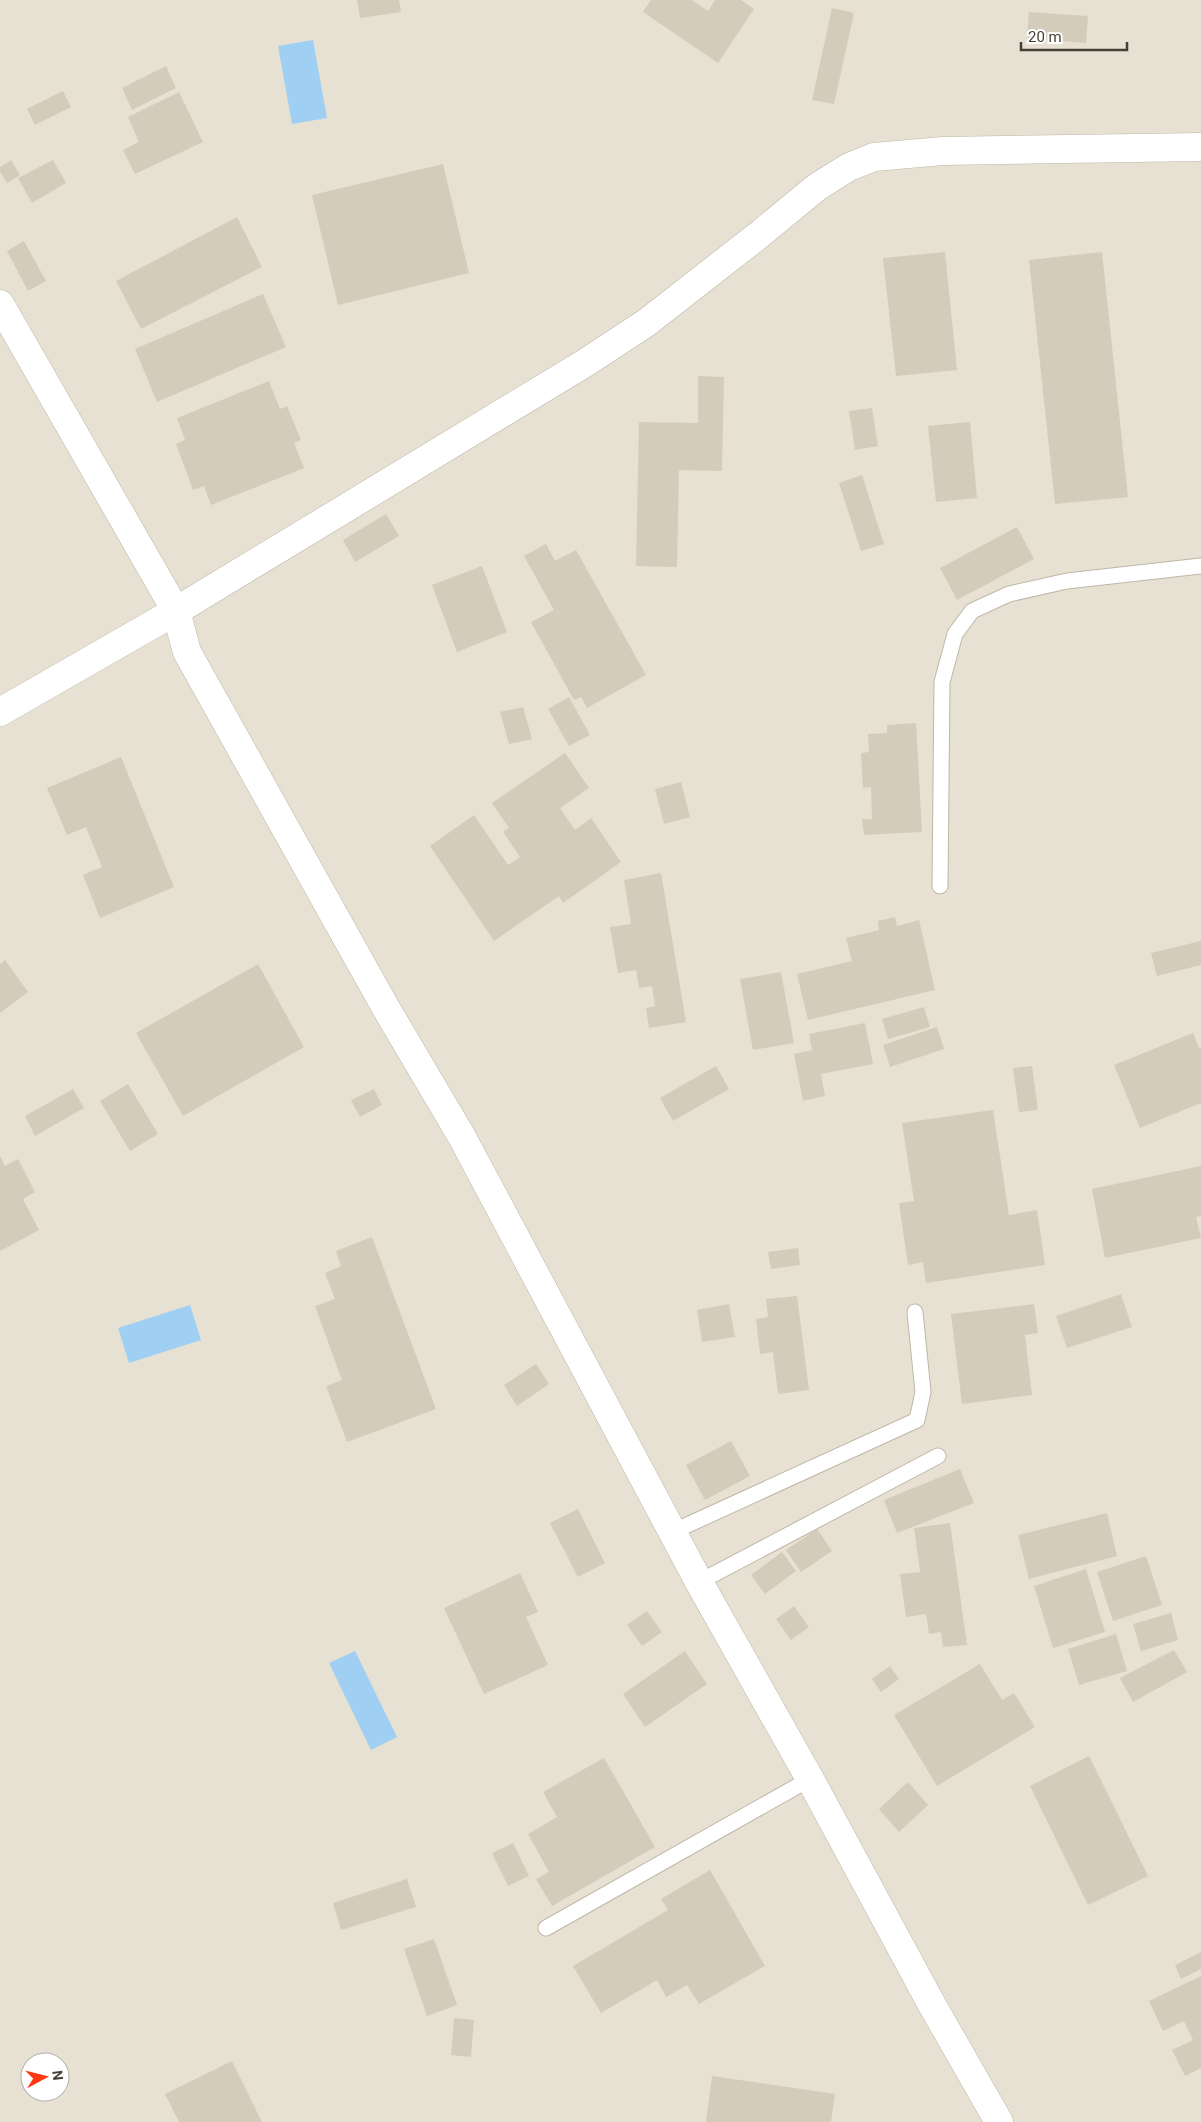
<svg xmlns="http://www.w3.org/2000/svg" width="1201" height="2122" font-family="Roboto,sans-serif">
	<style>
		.residential { fill: #e7e1d3; fill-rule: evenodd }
		.water { fill: #9fcff2 }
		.building { fill: #d5cbba }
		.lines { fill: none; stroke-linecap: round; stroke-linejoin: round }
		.lane-casing { stroke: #bfb7a7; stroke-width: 17 }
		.street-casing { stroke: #bfb7a7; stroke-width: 29 }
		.lane { stroke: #fff; stroke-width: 15 }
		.street { stroke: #fff; stroke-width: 28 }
	</style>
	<rect width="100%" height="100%" fill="#f3efe5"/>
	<path class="residential" d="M0 0H1201V2122H0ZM30 2062H60V2092H30Z"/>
	<g class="water">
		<path d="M313 40 327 118 292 124 278 46Z"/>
		<path d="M190 1305 201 1340 129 1363 118 1328Z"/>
		<path d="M355 1651 397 1737 371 1750 329 1663Z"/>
	</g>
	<g class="building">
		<path d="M357 0H399L401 12 360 18Z"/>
		<path d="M651 0H692L708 11 715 0H741L754 9 718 63 643 12Z"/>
		<path d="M832 8 854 13 834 104 812 100Z"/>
		<path d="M1029 12 1088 16 1086 43 1027 38Z"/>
		<path d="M166 66 176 88 132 110 122 88Z"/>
		<path d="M63 91 71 107 35 125 27 109Z"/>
		<path d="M179 92 203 142 135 174 123 150 139 142 128 117Z"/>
		<path d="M11 160 20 175 7 183 0 172V167Z"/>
		<path d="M53 160 66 183 32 203 18 178Z"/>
		<path d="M443 164 469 273 338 305 312 195Z"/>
		<path d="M237 217 262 267 141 329 116 281Z"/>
		<path d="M24 241 46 281 28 291 7 251Z"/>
		<path d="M945 252 957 370 896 376 883 258Z"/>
		<path d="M1102 252 1128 497 1055 504 1029 260Z"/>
		<path d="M263 294 286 347 157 402 135 349Z"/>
		<path d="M698 376 724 377 722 471 679 470 677 567 636 566 639 422 698 423Z"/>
		<path d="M269 381 280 409 287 406 301 440 294 443 304 468 211 505 204 486 193 490 176 444 185 440 177 418Z"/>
		<path d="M872 408 878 446 855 450 849 411Z"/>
		<path d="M970 422 977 498 936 502 928 426Z"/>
		<path d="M862 475 884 544 861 551 839 483Z"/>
		<path d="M386 514 399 536 355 562 343 540Z"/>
		<path d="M1017 527 1034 559 957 600 940 568Z"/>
		<path d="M546 544 555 561 576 550 646 675 587 708 581 697 574 700 531 622 554 610 524 556Z"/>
		<path d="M482 566 507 632 457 652 432 585Z"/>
		<path d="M569 697 590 735 569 746 548 709Z"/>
		<path d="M523 707 532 739 509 744 500 712Z"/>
		<path d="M916 723 922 832 864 835 862 819H872L871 787 863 788 861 753 869 752 868 734 887 733V725Z"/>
		<path d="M565 753 589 788 560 808 575 830 591 818 621 862 563 903 559 896 494 941 430 846 474 815 508 865 520 857 503 832 509 828 492 803Z"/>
		<path d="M121 757 174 887 100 918 83 875 102 867 86 827 67 835 47 788Z"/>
		<path d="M681 782 690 817 664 824 655 789Z"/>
		<path d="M661 873 686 1022 649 1028 646 1008 655 1006 652 986 639 988 636 970 618 973 610 927 631 924 624 880Z"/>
		<path d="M895 917 897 926 919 920 935 990 808 1020 797 974 852 961 846 938 879 930 878 921Z"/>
		<path d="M1201 941V965L1157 976 1151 953Z"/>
		<path d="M5 960 28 992 0 1013V964Z"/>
		<path d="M258 964 304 1047 183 1116 136 1033Z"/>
		<path d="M781 972 794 1043 753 1050 740 979Z"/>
		<path d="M924 1007 930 1027 888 1039 882 1019Z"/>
		<path d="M865 1023 873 1064 821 1074 825 1096 803 1101 794 1054 812 1050 809 1034Z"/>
		<path d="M937 1027 944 1049 890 1067 883 1045Z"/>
		<path d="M1193 1033 1199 1048 1201 1047V1103L1140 1128 1114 1065Z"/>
		<path d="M716 1066 729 1089 673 1121 660 1098Z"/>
		<path d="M1032 1066 1038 1110 1019 1112 1013 1068Z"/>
		<path d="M128 1084 158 1134 130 1151 100 1101Z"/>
		<path d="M73 1089 84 1108 35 1136 25 1116Z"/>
		<path d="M374 1089 382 1105 360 1117 351 1100Z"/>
		<path d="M993 1110 1009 1215 1037 1210 1045 1265 926 1283 923 1262 908 1265 899 1203 914 1201 902 1123Z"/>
		<path d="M0 1156 5 1166 18 1159 35 1192 23 1199 39 1230 0 1251Z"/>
		<path d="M1201 1166V1216L1196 1217 1201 1238 1105 1258 1092 1189Z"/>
		<path d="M372 1237 436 1409 347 1442 326 1386 342 1380 315 1306 335 1299 325 1273 341 1266 336 1251Z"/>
		<path d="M798 1248 800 1265 771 1269 768 1252Z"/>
		<path d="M1121 1294 1132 1327 1067 1348 1056 1316Z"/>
		<path d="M797 1296 809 1390 778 1394 773 1352 760 1354 756 1319 768 1317 766 1299Z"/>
		<path d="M729 1304 735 1337 702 1342 697 1310Z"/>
		<path d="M1034 1304 1038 1333 1025 1335 1032 1395 962 1404 951 1314Z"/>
		<path d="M536 1364 549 1384 517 1406 504 1385Z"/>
		<path d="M731 1441 750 1476 705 1500 686 1465Z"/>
		<path d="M960 1469 974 1503 897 1533 884 1500Z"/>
		<path d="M578 1509 605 1563 578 1577 550 1523Z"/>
		<path d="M1107 1513 1117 1556 1029 1579 1018 1535Z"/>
		<path d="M950 1523 967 1645 943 1647 941 1632 929 1634 926 1614 906 1617 900 1574 920 1572 914 1528Z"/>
		<path d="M817 1529 832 1551 801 1572 786 1550Z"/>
		<path d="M782 1552 796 1571 765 1594 751 1575Z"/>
		<path d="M1146 1556 1162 1605 1113 1621 1097 1572Z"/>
		<path d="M1086 1569 1105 1632 1053 1648 1034 1586Z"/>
		<path d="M520 1573 538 1612 526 1617 548 1665 484 1694 444 1608Z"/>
		<path d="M794 1606 809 1627 791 1640 776 1619Z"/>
		<path d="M647 1611 662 1632 642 1646 627 1625Z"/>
		<path d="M1171 1613 1178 1640 1141 1651 1133 1624Z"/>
		<path d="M1116 1634 1127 1671 1079 1685 1068 1649Z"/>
		<path d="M1174 1650 1187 1672 1133 1702 1120 1678Z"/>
		<path d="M685 1651 707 1684 645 1727 623 1694Z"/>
		<path d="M980 1664 1002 1700 1014 1693 1035 1727 937 1786 894 1715Z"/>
		<path d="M890 1666 899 1679 881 1692 872 1679Z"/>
		<path d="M1089 1756 1148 1876 1088 1905 1030 1786Z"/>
		<path d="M604 1758 655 1847 552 1906 536 1879 549 1872 528 1834 557 1817 543 1792Z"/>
		<path d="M908 1782 928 1805 899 1832 879 1809Z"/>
		<path d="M513 1843 529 1876 508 1886 492 1853Z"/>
		<path d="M710 1870 765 1966 699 2004 687 1985 666 1997 657 1980 601 2013 573 1966 668 1910 661 1899Z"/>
		<path d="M407 1879 416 1907 341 1930 333 1903Z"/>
		<path d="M434 1939 457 2005 427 2016 404 1949Z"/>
		<path d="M1201 1952V1969L1181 1979 1175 1965Z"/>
		<path d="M1201 1976V2068L1185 2076 1172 2050 1193 2040 1184 2021 1163 2031 1149 2001Z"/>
		<path d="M454 2018 474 2020 471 2057 451 2055Z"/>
		<path d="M232 2061 262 2122H179L165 2094Z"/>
		<path d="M712 2076 835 2094 831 2122H706Z"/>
	</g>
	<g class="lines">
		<defs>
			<g id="lane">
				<path d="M940 886 942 682 955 634 972 611 1009 594 1067 581 1201 566"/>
				<path d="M672 1532 917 1420 923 1392 915 1312"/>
				<path d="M699 1582 938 1456"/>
				<path d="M546 1928 810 1779"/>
			</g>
			<g id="street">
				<path d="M0 304 176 611 187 652 387 1010 462 1137 699 1582 810 1779 931 2003 999 2122"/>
				<path d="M0 712 176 611 585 363 646 323 760 234 817 187 849 167 874 157 943 151 1201 147"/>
			</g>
		</defs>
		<use href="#lane" class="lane-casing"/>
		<use href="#street" class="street-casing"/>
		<use href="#lane" class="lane"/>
		<use href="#street" class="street"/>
	</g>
	<g transform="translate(45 2077) rotate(83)"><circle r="24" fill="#ffffff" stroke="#b5b2ae"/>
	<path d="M0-4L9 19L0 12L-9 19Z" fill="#ff3810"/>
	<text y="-8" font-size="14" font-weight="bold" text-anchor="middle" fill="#463f34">N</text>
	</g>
	<path d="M1021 42v8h106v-8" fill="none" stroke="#463f34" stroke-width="2.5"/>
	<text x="1028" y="42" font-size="15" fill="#463f34" stroke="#ffffff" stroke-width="4" paint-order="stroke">20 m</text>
</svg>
